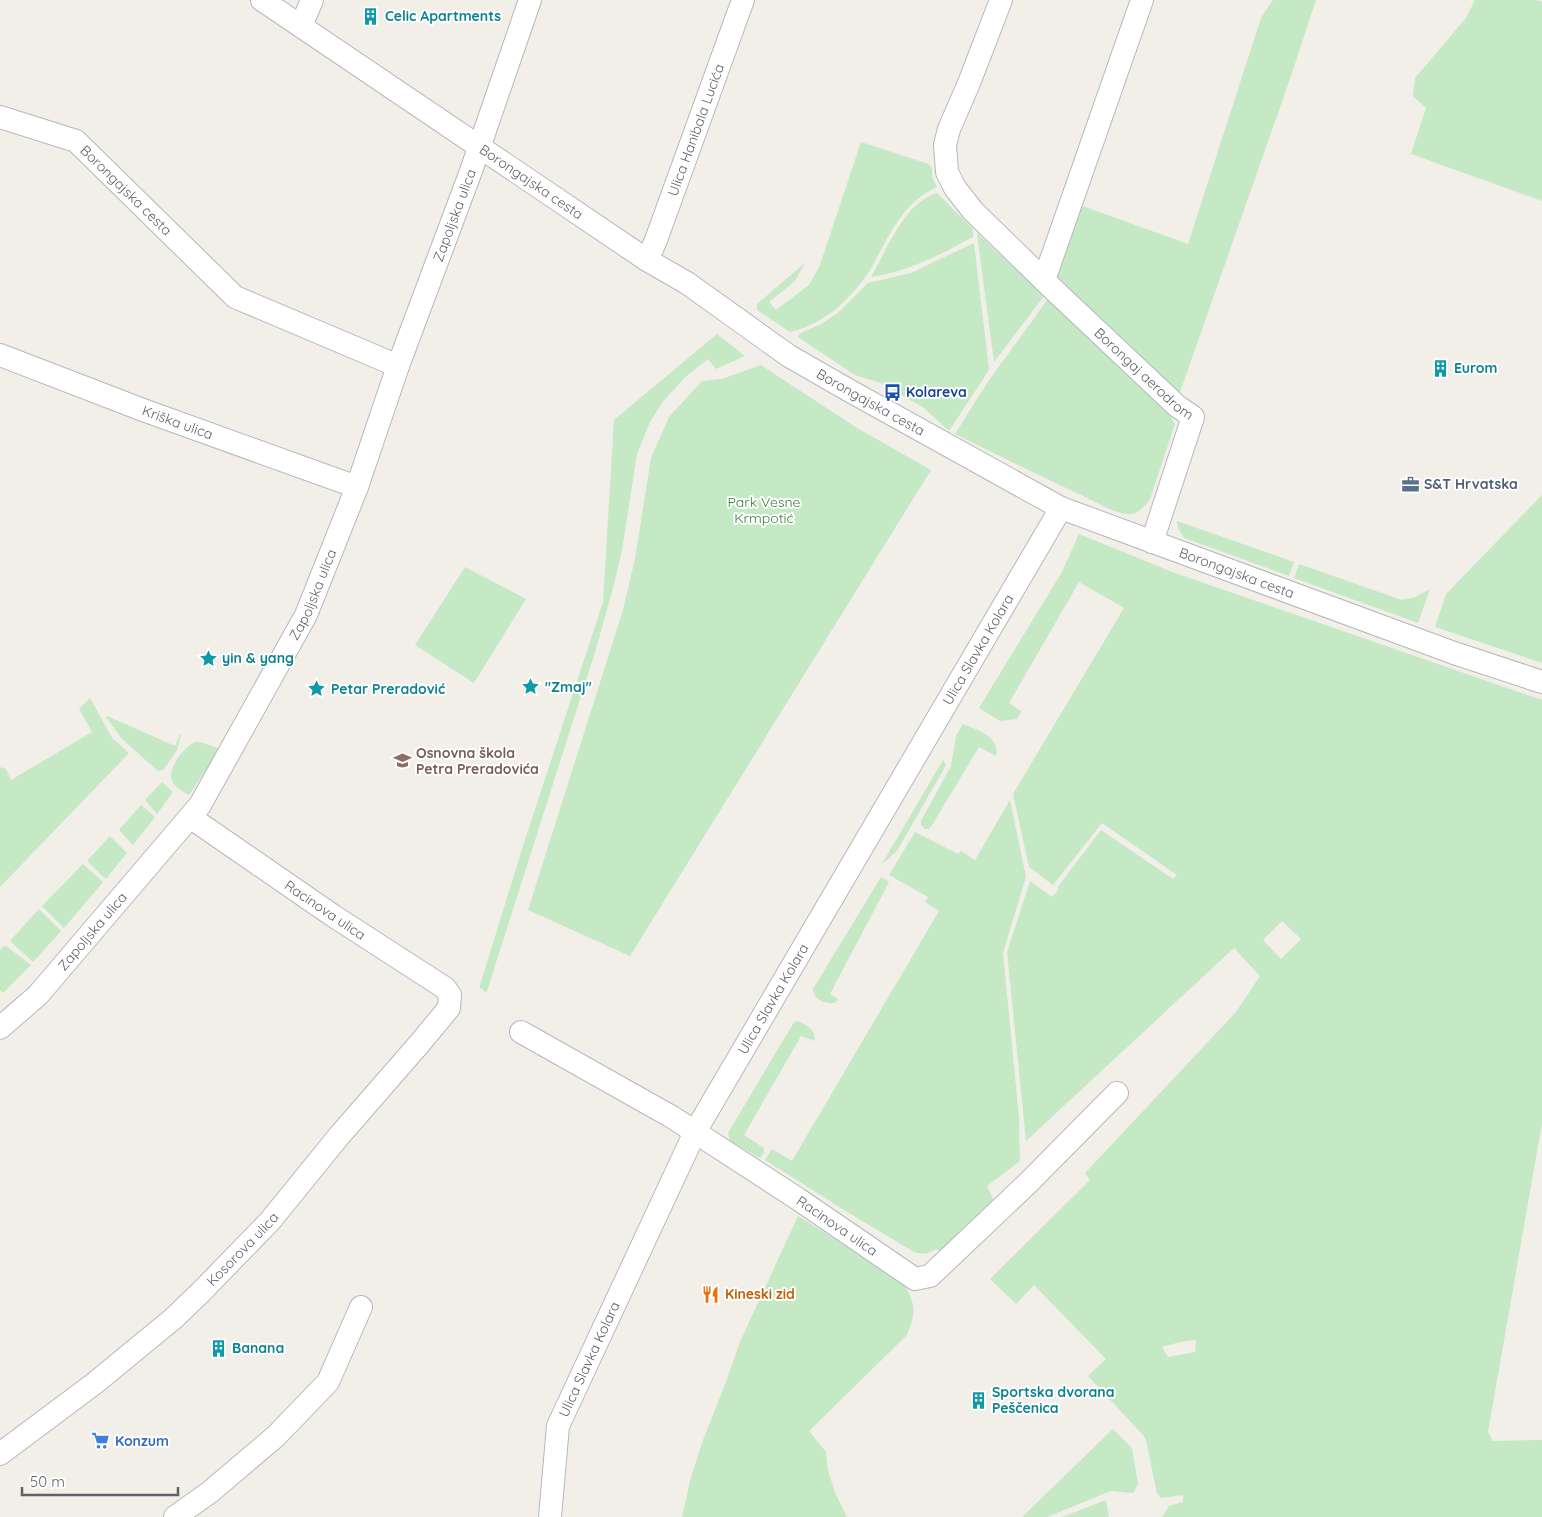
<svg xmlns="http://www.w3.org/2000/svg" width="1542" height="1517" font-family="Quicksand,sans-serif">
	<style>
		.green { fill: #c5e8c5; fill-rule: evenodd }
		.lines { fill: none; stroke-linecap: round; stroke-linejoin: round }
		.minor-casing { stroke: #b5b8bc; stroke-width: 24 }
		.minor { stroke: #fff; stroke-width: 22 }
		.labels { text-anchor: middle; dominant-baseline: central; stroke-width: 4; stroke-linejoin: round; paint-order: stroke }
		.culture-label { font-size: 14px; font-weight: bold; fill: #0d838f; stroke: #fff; text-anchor: start }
		.street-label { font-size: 14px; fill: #5f6368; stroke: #fff }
		.transit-label { font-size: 14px; font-weight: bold; fill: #164399; stroke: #fff; text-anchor: start }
		.service-label { font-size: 14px; font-weight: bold; fill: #4e5e75; stroke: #fff; text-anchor: start }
		.park-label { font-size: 14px; fill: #348238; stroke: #fff }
		.education-label { font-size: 14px; font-weight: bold; fill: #785e54; stroke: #fff; text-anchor: start }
		.food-label { font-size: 14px; font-weight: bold; fill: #c56008; stroke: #fff; text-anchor: start }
		.shop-label { font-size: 14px; font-weight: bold; fill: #366cbe; stroke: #fff; text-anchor: start }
	</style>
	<rect width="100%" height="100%" fill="#f1efe8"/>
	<g class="green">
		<path d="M1273 0H1316L1291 76 1179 395 1061 284 1057 275 1077 204 1188 244 1261 18Z"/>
		<path d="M1475 0H1536L1542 2V201L1411 154 1426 108 1413 96 1415 78 1466 18Z"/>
		<path d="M861 142 929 164 932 168V177L937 187C904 202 890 233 874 263 857 294 826 324 790 332L757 310V304L805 263 795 281 769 302 776 310 809 285 820 265Z"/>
		<path d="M937 193 973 229V237C941 254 908 272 871 277 888 248 903 204 937 193Z"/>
		<path d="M977 233 1044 296 994 362Z"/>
		<path d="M974 243 989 370 949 431 924 408 912 401 881 383 855 375 798 337 799 334 823 323 839 312 868 283 911 273Z"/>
		<path d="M1048 299 1149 394 1168 413 1175 424 1150 499C1145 507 1136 516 1126 514 1112 512 1096 502 1083 496 1040 476 997 455 955 434L987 383Z"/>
		<path d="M717 334 745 356 716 369 708 359 684 378 662 403 650 422 637 454 622 550 614 584 596 649 487 991 486 992 480 988V985L523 846 603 602 614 420Z"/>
		<path d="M761 365 857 428 931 470 630 956 528 910 623 610 635 559 651 458 669 417 702 381 722 379Z"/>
		<path d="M1542 495V663L1435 627 1446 594Z"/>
		<path d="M1177 521 1294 562 1289 576 1184 538 1178 528Z"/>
		<path d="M1079 534 1175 573 1542 700V1123L1488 1432 1493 1441 1542 1440V1517H1162L1169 1506 1183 1502V1495L1161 1498 1157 1493 1146 1440 1143 1435 1088 1376 1106 1359 1034 1285 1016 1304 990 1279 1090 1180 1085 1173 1236 1012 1260 976 1234 948 1026 1141 1007 952 1030 881 1052 897 1059 889 1057 888 1101 830 1173 879 1177 875 1102 823 1053 885 1029 867 1013 794 1124 608 1079 582 1009 703 1021 711 1017 719 1000 721 979 708 1062 572ZM1282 921 1301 939 1281 959 1263 940ZM1196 1340 1195 1352 1168 1357 1162 1347 1180 1342Z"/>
		<path d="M1299 564 1402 600 1415 597 1430 589 1418 623 1294 578Z"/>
		<path d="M465 567 526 599 474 683 415 645Z"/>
		<path d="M90 698 112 738 129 753 0 887V767L6 769 11 780 92 732 79 709Z"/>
		<path d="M107 716 175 746 180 734 181 735 177 750 163 770 158 771 122 739 106 717Z"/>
		<path d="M963 724C977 730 1000 736 996 756L979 747 932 825 929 829H925L921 825V821L951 766 956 736Z"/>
		<path d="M195 742H200L220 749 189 795C182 791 174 787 172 780 167 768 185 746 195 742Z"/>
		<path d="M943 760 946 765 897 851 882 864Z"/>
		<path d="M162 782 173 792 157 814 145 800Z"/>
		<path d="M1010 800 1026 877 1003 953 1019 1117 1020 1161 987 1186 993 1199 992 1204 944 1254 936 1249C928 1254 923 1255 914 1252L849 1213 765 1160 772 1149 792 1161 939 911 925 902 928 897 889 875 915 832 958 854 961 851 975 860Z"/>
		<path d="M141 805 155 817 133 845 119 830Z"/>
		<path d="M110 836 127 853 106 879 87 861Z"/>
		<path d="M83 864 103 882 64 928 42 906Z"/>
		<path d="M881 877 889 882 830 994 838 999 835 1003C825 1004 813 1000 813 989Z"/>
		<path d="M39 909 61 931 33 962 10 941Z"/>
		<path d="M4 946H6L31 965 3 993 0 990V950Z"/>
		<path d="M798 1021C808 1026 815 1029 815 1041L801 1036 744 1135 764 1148V1152L760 1158 730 1141 728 1133 794 1022Z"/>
		<path d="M798 1216 900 1279C915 1299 918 1313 906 1336L809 1431 826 1452 828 1471 836 1495 847 1517H682L691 1477 703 1440 726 1382 740 1342Z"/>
		<path d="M1113 1429 1132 1448 1138 1484 1134 1492 1131 1493 1111 1491 1047 1517H1022Z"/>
		<path d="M1106 1500 1109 1517H1062Z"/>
	</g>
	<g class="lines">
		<defs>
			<g id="minor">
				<path id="s1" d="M262 0 647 260 687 283 789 356 850 391 1061 508 1454 653 1542 682"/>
				<path id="s2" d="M1001 0 969 83 949 129 945 145 947 172 955 188 973 211 1054 290 1177 406 1193 417 1152 542"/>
				<path d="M301 26 312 0"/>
				<path id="s3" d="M0 117 76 141 235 297 398 366"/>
				<path id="s4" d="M647 260 656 240 743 0"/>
				<path d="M1044 280 1142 0"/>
				<path id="s5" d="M0 355 143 410 357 487"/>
				<path id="s6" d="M0 1028 38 995 200 805 306 615 357 487 398 366 471 171 530 0"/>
				<path id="s7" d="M521 1032 672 1117 798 1199 915 1279 930 1276 1028 1183 1117 1093"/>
				<path id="s8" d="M0 1454 95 1383 174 1318 201 1292 270 1221 339 1136 420 1043 449 1008 450 995 445 988 332 915 190 817"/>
				<path d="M175 1517 210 1492 276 1436 328 1382 361 1307"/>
				<path id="s9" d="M550 1517 558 1426 695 1132 1061 508"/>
			</g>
		</defs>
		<use href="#minor" class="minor-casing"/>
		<use href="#minor" class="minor"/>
	</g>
	<defs>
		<symbol id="building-bare" viewBox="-9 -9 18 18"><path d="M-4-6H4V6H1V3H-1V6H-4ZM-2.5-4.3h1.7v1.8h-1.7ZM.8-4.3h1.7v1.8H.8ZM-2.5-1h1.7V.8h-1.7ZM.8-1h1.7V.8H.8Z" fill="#0f9aa8" stroke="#fff" stroke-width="2.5" paint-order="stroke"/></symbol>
		<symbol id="bus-bare" viewBox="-9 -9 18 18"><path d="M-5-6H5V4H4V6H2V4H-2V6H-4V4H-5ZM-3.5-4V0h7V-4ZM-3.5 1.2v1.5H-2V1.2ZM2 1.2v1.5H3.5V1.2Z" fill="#1a4fb4" stroke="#fff" stroke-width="2.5" paint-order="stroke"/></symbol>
		<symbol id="office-bare" viewBox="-9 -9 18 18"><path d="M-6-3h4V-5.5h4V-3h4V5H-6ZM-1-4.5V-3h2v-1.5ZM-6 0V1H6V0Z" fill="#5c6f8a" stroke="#fff" stroke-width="2.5" paint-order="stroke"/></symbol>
		<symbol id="sight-bare" viewBox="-9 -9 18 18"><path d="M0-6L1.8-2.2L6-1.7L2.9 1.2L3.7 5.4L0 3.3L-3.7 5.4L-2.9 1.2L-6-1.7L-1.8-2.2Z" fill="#0f9aa8" stroke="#fff" stroke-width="2.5" paint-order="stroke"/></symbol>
		<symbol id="school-bare" viewBox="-9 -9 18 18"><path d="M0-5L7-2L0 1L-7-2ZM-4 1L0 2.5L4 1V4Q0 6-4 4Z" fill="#8d6e63" stroke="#fff" stroke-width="2.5" paint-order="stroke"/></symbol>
		<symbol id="restaurant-bare" viewBox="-9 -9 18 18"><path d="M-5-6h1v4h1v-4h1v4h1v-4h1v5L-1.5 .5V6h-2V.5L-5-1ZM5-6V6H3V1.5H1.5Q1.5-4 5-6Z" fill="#e8710a" stroke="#fff" stroke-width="2.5" paint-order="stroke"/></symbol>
		<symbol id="supermarket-bare" viewBox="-9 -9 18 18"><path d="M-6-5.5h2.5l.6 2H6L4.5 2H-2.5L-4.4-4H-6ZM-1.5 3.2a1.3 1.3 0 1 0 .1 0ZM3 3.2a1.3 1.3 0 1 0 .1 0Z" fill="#3f7fe0" stroke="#fff" stroke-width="2.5" paint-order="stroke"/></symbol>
	</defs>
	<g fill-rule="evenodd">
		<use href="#building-bare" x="358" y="4" width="25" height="25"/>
		<use href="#building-bare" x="1428" y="356" width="25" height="25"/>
		<use href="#bus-bare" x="880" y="380" width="25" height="25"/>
		<use href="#office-bare" x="1398" y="472" width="25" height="25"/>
		<use href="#sight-bare" x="196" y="646" width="25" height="25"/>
		<use href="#sight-bare" x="518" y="674" width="25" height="25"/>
		<use href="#sight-bare" x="304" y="676" width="25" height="25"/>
		<use href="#school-bare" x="390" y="748" width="25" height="25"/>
		<use href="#restaurant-bare" x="698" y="1282" width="25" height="25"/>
		<use href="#building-bare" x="206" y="1336" width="25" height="25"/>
		<use href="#building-bare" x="966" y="1388" width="25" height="25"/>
		<use href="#supermarket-bare" x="88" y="1428" width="25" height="25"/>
	</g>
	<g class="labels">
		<g class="culture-label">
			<text x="385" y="16">Celic Apartments</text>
			<text x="1454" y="368">Eurom</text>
			<text x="222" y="658">yin &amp; yang</text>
			<text x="545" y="687">"Zmaj"</text>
			<text x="331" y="689">Petar Preradović</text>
			<text x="232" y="1348">Banana</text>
			<text x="992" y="1392">Sportska dvorana<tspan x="992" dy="16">Peščenica</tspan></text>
		</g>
		<g class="street-label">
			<text stroke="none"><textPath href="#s4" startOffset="139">Ulica Hanibala Lucića</textPath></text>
			<text stroke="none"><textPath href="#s1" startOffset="325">Borongajska cesta</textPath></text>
			<text stroke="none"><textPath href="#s3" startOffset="150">Borongajska cesta</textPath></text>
			<text stroke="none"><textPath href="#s6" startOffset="944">Zapoljska ulica</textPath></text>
			<text stroke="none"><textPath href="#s2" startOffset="466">Borongaj aerodrom</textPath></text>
			<text stroke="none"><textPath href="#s1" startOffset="730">Borongajska cesta</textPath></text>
			<text stroke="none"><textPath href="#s5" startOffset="190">Kriška ulica</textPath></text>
			<text stroke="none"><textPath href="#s1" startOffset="1135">Borongajska cesta</textPath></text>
			<text stroke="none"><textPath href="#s6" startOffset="539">Zapoljska ulica</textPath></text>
			<text stroke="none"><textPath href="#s9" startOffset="975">Ulica Slavka Kolara</textPath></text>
			<text transform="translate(325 910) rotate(34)">Racinova ulica</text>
			<text stroke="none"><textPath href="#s6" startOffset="134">Zapoljska ulica</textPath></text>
			<text stroke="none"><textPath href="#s9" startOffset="570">Ulica Slavka Kolara</textPath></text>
			<text stroke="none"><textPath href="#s7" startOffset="371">Racinova ulica</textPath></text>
			<text stroke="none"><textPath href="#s8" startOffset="318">Kosorova ulica</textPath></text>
			<text stroke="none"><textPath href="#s9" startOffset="165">Ulica Slavka Kolara</textPath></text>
		</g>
		<g class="transit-label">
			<text x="906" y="392">Kolareva</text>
		</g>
		<g class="service-label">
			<text x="1424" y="484">S&amp;T Hrvatska</text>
		</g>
		<g class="park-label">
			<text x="764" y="502">Park Vesne<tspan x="764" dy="16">Krmpotić</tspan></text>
		</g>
		<g class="education-label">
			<text x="416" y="753">Osnovna škola<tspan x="416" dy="16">Petra Preradovića</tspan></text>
		</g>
		<g class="food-label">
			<text x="725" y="1294">Kineski zid</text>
		</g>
		<g class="shop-label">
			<text x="115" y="1441">Konzum</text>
		</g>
	</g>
	<path d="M22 1487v8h156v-8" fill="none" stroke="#5f6368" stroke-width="2.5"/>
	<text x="30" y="1487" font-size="15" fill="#5f6368" stroke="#ffffff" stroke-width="4" paint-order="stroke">50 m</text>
</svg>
